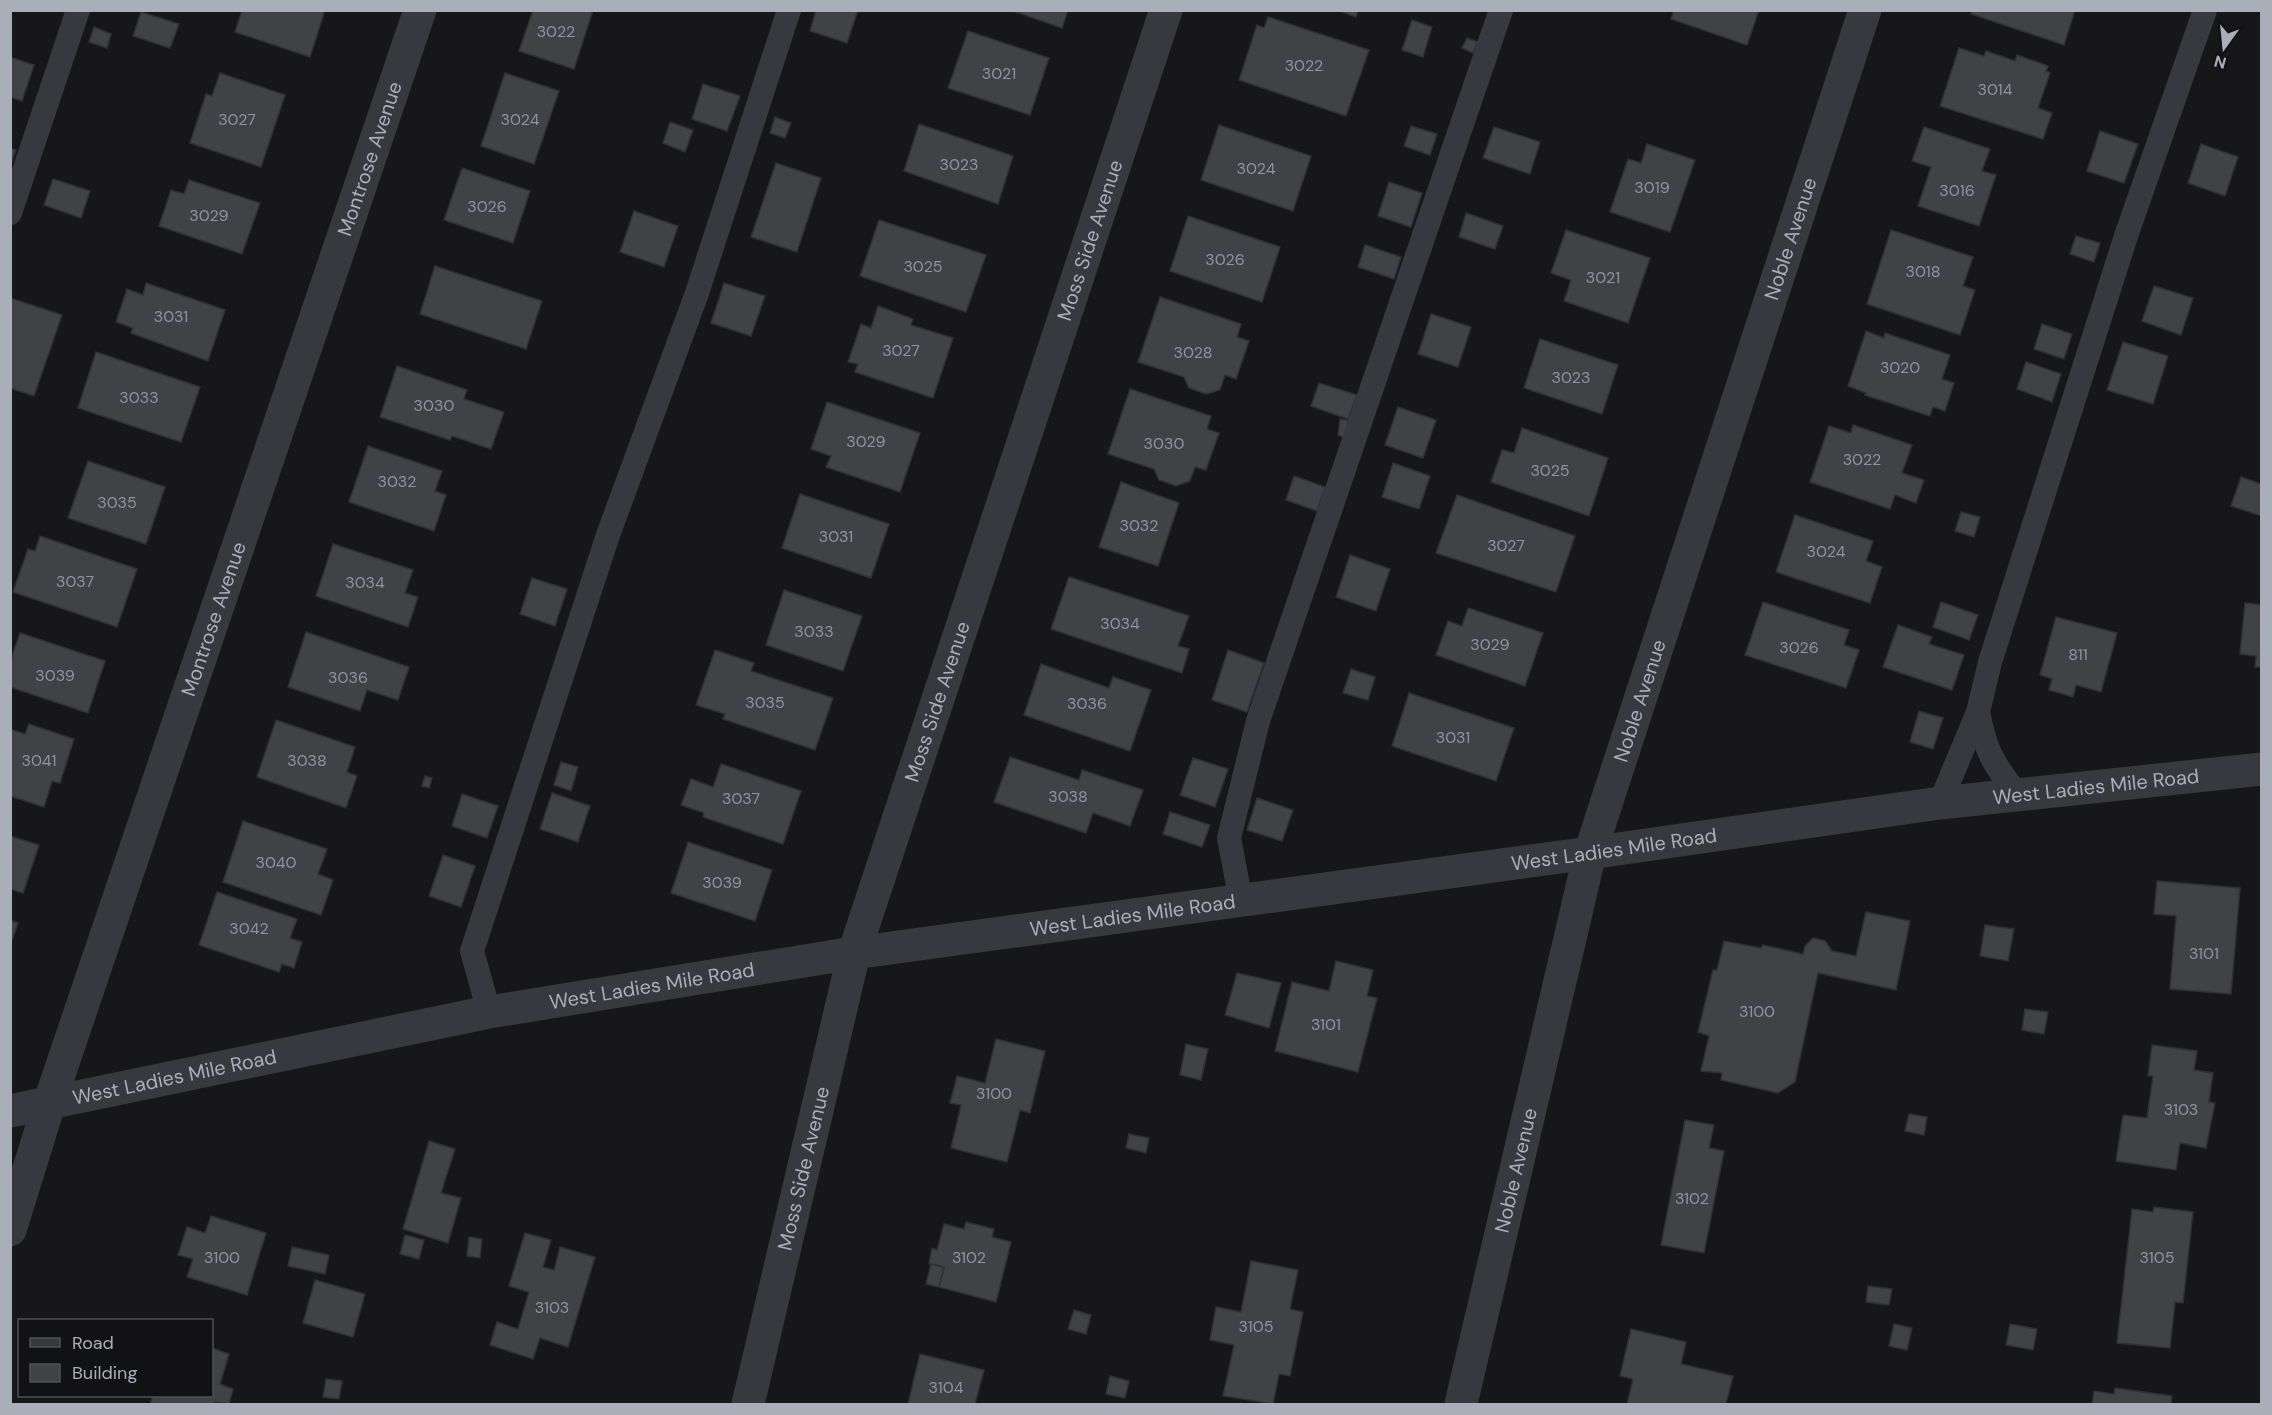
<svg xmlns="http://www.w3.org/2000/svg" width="2272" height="1415" font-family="'DM Sans',sans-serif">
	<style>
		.building { fill: #414246; stroke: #313135; stroke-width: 1.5 }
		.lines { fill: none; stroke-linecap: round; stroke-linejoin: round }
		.service { stroke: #38393e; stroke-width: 24 }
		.minor { stroke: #38393e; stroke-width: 33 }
		.tertiary { stroke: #38393e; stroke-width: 33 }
		.labels { text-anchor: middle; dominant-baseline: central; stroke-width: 6; stroke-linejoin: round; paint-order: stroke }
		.number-label { font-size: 16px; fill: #8f939c }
		.street-label { font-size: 20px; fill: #a9aeb9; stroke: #121214 }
	</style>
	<rect width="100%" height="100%" fill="#171719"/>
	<g class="building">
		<path d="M242 10H325L310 57 235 32Z"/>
		<path d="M533 10H593L574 69 519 51Z"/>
		<path d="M816 10H858L847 43 810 31Z"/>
		<path d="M1010 10H1068L1062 28Z"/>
		<path d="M1337 10H1358L1356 17Z"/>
		<path d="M1674 10H1759L1747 45 1671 19Z"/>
		<path d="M1972 10H2075L2064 45 1971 14Z"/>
		<path d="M141 12 179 24 170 48 133 36Z"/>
		<path d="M1268 17 1369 50 1346 116 1239 80 1257 25 1264 28Z"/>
		<path d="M1412 20 1432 27 1423 57 1402 50Z"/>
		<path d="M94 27 111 34 107 48 89 42Z"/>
		<path d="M968 31 1049 58 1030 115 948 88Z"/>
		<path d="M1467 38 1478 42 1473 53 1462 48Z"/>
		<path d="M1959 48 1984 56 1986 51 2015 61 2017 55 2048 66 2046 71 2050 73 2038 108 2052 113 2043 139 1940 106Z"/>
		<path d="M10 57 34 65 22 101 10 97Z"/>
		<path d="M220 73 285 95 261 167 190 143 206 94 212 96Z"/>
		<path d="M505 73 559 91 534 164 481 146Z"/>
		<path d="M703 84 740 96 727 131 692 119Z"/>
		<path d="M775 117 791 123 785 138 770 133Z"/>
		<path d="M670 122 693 130 685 152 663 143Z"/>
		<path d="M919 124 1013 156 998 204 904 171Z"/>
		<path d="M1219 125 1311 156 1293 211 1201 180Z"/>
		<path d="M1411 126 1437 134 1430 155 1404 146Z"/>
		<path d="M1494 127 1540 142 1530 174 1483 158Z"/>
		<path d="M1924 127 1990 149 1982 171 1996 175 1979 226 1918 206 1931 167 1912 161Z"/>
		<path d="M2100 131 2138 144 2124 183 2087 171Z"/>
		<path d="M1647 144 1695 160 1670 232 1610 212 1628 159 1641 163Z"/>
		<path d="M2201 144 2238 157 2225 196 2188 183Z"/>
		<path d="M10 148 16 150 10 167Z"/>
		<path d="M776 163 821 178 797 252 751 237Z"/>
		<path d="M462 168 530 191 513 243 444 220Z"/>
		<path d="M53 179 90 191 81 218 44 205Z"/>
		<path d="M189 180 260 203 242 254 159 226 171 190 184 194Z"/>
		<path d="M1389 182 1422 193 1411 227 1378 216Z"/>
		<path d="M634 211 678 226 664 267 620 252Z"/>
		<path d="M1466 213 1503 226 1495 249 1459 237Z"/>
		<path d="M1188 216 1280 247 1262 302 1170 271Z"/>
		<path d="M879 220 986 255 966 312 860 276Z"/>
		<path d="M1566 230 1650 258 1628 323 1564 301 1571 280 1551 273Z"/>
		<path d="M1891 230 1973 257 1963 286 1975 290 1960 335 1867 304Z"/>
		<path d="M2076 236 2100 243 2094 262 2070 254Z"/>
		<path d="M1365 245 1401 257 1394 279 1358 267Z"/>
		<path d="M435 266 542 301 526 349 420 314Z"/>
		<path d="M146 283 225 310 208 361 131 333 133 328 116 322 127 289 143 295Z"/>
		<path d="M724 283 765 296 751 336 711 323Z"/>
		<path d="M2154 286 2193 298 2181 335 2142 321Z"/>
		<path d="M1160 297 1241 324 1237 337 1249 341 1236 379 1225 375 1220 390 1206 394 1189 388 1184 377 1138 362Z"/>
		<path d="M10 298 62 315 34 396 10 388Z"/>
		<path d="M878 306 913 319 911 325 953 338 933 398 855 372 858 364 848 362 861 324 871 328Z"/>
		<path d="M1431 314 1471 327 1458 367 1418 354Z"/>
		<path d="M2042 324 2072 334 2064 359 2034 349Z"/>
		<path d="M1866 331 1884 338 1885 333 1950 355 1942 379 1954 383 1945 411 1933 407 1930 416 1865 395 1866 393 1848 386Z"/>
		<path d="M1540 339 1618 365 1602 414 1524 388Z"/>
		<path d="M2123 342 2168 356 2153 404 2107 390Z"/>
		<path d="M96 352 200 387 181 442 78 408Z"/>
		<path d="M2026 362 2061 374 2052 402 2017 389Z"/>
		<path d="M397 366 467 390 464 399 504 412 491 449 452 436 450 440 380 417Z"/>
		<path d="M1319 383 1357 395 1348 419 1311 406Z"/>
		<path d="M1130 389 1211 416 1207 429 1219 433 1206 470 1195 467 1190 481 1176 486 1159 480 1154 469 1108 454Z"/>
		<path d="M827 402 920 433 900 492 826 467 831 456 811 449Z"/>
		<path d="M1398 407 1436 420 1423 458 1385 445Z"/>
		<path d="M1340 419 1359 422 1352 441 1338 435Z"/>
		<path d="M1853 425 1912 445 1902 473 1924 480 1916 503 1895 495 1890 509 1810 482 1829 426 1851 433Z"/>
		<path d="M1522 428 1608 458 1589 516 1491 482 1502 450 1514 453Z"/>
		<path d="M368 446 442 471 435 491 446 495 434 531 349 502Z"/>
		<path d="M88 461 165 487 146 544 68 518Z"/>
		<path d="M1393 463 1430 476 1419 509 1382 497Z"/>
		<path d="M1294 476 1325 487 1317 511 1286 500Z"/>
		<path d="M2241 477 2261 484 2262 481V516L2231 506Z"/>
		<path d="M1121 482 1179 503 1158 566 1099 547Z"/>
		<path d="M800 494 889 524 871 578 782 548Z"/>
		<path d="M1457 495 1575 536 1556 592 1436 553Z"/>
		<path d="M1961 512 1980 517 1974 537 1955 531Z"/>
		<path d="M1795 515 1873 541 1866 561 1882 567 1870 603 1776 572Z"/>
		<path d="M40 536 137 569 117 627 13 592 28 549 35 551Z"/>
		<path d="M333 544 413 570 405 593 418 597 408 627 316 596Z"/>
		<path d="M1350 555 1390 569 1376 611 1336 597Z"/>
		<path d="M1069 577 1189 616 1178 646 1189 649 1182 673 1051 629Z"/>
		<path d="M532 578 567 589 555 626 520 614Z"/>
		<path d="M784 590 862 616 843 671 766 645Z"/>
		<path d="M1763 602 1849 630 1844 645 1859 650 1846 688 1745 655Z"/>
		<path d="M1941 602 1978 615 1969 640 1933 627Z"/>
		<path d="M2245 603 2262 605V667H2255L2256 656 2240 654Z"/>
		<path d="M1468 608 1543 633 1525 686 1436 655 1448 621 1462 626Z"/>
		<path d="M2056 617 2117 633 2101 692 2076 685 2073 697 2049 690 2052 679 2040 675Z"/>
		<path d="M1898 625 1932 637 1929 644 1964 655 1952 690 1883 667Z"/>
		<path d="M306 632 409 667 398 700 367 690 360 711 288 687Z"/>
		<path d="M20 633 105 661 88 713 10 687V662Z"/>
		<path d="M715 650 754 663 751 671 833 698 815 750 723 719 725 714 696 705Z"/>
		<path d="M1228 650 1264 663 1247 712 1212 700Z"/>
		<path d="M1041 664 1109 688 1113 677 1151 690 1130 751 1024 715Z"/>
		<path d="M1351 669 1375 677 1368 700 1343 693Z"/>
		<path d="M1409 693 1514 728 1496 781 1392 746Z"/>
		<path d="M1919 711 1943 718 1933 749 1910 742Z"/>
		<path d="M276 720 355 747 347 772 357 776 346 808 257 777Z"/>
		<path d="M29 724 74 739 60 783 52 781 44 807 10 796V729L25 734Z"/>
		<path d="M1010 757 1079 780 1082 770 1143 790 1130 826 1093 813 1086 833 994 802Z"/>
		<path d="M1193 758 1228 769 1215 807 1180 795Z"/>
		<path d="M561 762 578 767 571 791 554 785Z"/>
		<path d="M721 764 801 791 783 844 703 817 704 813 681 805 691 779 713 787Z"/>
		<path d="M425 776 432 778 429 788 422 786Z"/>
		<path d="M552 793 590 806 578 842 540 829Z"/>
		<path d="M462 794 498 806 487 838 452 826Z"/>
		<path d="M1257 798 1293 810 1282 841 1247 830Z"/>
		<path d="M1170 812 1210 825 1202 847 1163 834Z"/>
		<path d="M243 821 327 849 318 874 333 880 321 915 223 882Z"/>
		<path d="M10 836 39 845 23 893 10 889Z"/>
		<path d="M688 842 772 870 755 921 671 893Z"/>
		<path d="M443 855 475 866 461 907 429 896Z"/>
		<path d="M2157 881 2240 888 2231 994 2170 989 2176 916 2154 914Z"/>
		<path d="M217 892 297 919 290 938 302 942 294 968 282 964 279 972 199 945Z"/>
		<path d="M1866 912 1910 921 1896 990 1818 973 1795 1082 1778 1093 1721 1080 1722 1073 1701 1071 1709 1036 1698 1032 1713 970H1717L1724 941 1761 948 1763 945 1803 954 1805 946 1813 938 1825 941 1832 951 1856 956Z"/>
		<path d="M10 920 18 923 10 946Z"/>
		<path d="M1985 925 2014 929 2008 961 1980 956Z"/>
		<path d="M1336 961 1373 970 1367 996 1377 998 1358 1072 1275 1051 1292 982 1329 991Z"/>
		<path d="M1237 973 1281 983 1269 1028 1225 1015Z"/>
		<path d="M2025 1009 2048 1012 2044 1034 2022 1030Z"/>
		<path d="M996 1039 1045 1051 1030 1113 1020 1110 1007 1162 951 1148 961 1105 950 1103 957 1076 985 1083Z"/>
		<path d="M1186 1044 1208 1049 1201 1080 1180 1075Z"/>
		<path d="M2152 1045 2197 1051 2194 1070 2213 1073 2209 1102 2215 1103 2206 1148 2180 1143 2176 1170 2116 1161 2123 1115 2147 1118 2153 1076H2148Z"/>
		<path d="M1909 1114 1927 1117 1924 1135 1905 1131Z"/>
		<path d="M1685 1120 1714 1125 1709 1148 1724 1151 1704 1253 1661 1245Z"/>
		<path d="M1129 1134 1149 1138 1146 1153 1126 1148Z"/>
		<path d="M429 1141 455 1149 441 1193 461 1198 448 1243 403 1229Z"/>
		<path d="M2154 1207 2193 1212 2183 1303 2175 1302 2170 1348 2117 1343 2132 1209 2153 1212Z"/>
		<path d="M211 1216 266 1233 247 1295 187 1277 193 1259 178 1255 187 1227 205 1233Z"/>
		<path d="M966 1222 994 1229 992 1237 1011 1242 996 1302 939 1287 944 1267 929 1264 932 1248 937 1250 944 1224 964 1229Z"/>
		<path d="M525 1233 551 1240 543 1267 554 1270 560 1247 595 1257 568 1347 540 1338 533 1359 490 1345 497 1322 518 1329 529 1292 509 1286Z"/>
		<path d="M405 1235 424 1240 419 1259 400 1254Z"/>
		<path d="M469 1237 482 1239 480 1258 467 1256Z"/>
		<path d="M292 1247 329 1255 325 1274 288 1266Z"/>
		<path d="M1251 1261 1298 1270 1290 1309 1303 1312 1290 1376 1279 1374 1273 1404 1223 1396 1234 1345 1210 1340 1216 1307 1241 1312Z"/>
		<path d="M931 1264 944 1267 939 1287 926 1284Z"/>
		<path d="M315 1280 365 1294 353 1337 303 1323Z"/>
		<path d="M1868 1286 1892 1289 1889 1305 1866 1302Z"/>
		<path d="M1074 1310 1091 1315 1086 1334 1068 1329Z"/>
		<path d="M1894 1324 1912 1328 1907 1350 1889 1346Z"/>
		<path d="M2010 1324 2037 1329 2033 1350 2006 1345Z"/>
		<path d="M1631 1329 1686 1342 1681 1364 1733 1376 1726 1404H1627L1633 1379 1620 1376Z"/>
		<path d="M212 1348 229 1354 220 1384 233 1389 229 1404 214 1402 213 1404H150L153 1396H212Z"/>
		<path d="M920 1354 984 1370 975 1404H908Z"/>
		<path d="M1110 1376 1129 1381 1125 1398 1106 1394Z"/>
		<path d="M326 1379 342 1381 339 1399 323 1397Z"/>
		<path d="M2115 1388 2172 1396 2171 1404H2092L2094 1391 2114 1394Z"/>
	</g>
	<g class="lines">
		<g class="service">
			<path d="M10 213 78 10"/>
			<path d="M1978 712C1986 752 1993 764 2018 795"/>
			<path d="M1940 803 1978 712 1990 662 2126 236 2205 10"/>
			<path d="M1241 901 1229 838 1258 721 1501 10"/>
			<path d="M489 1012 472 951 608 535 697 293 789 10"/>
		</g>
		<g class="minor">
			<path id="s1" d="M10 1230 50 1101 420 10"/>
			<path id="s2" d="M748 1404 854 953 1166 10"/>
			<path id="s3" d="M1461 1404 1590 853 1865 10"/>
		</g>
		<path class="tertiary" id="s4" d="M10 1111 489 1012 854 953 1590 853 1940 803 2262 769"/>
	</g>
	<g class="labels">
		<g class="number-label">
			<text x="556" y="31">3022</text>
			<text x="1304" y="65">3022</text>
			<text x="999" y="73">3021</text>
			<text x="1995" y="89">3014</text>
			<text x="237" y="119">3027</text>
			<text x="520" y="119">3024</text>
			<text x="959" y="164">3023</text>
			<text x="1256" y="168">3024</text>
			<text x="1652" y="187">3019</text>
			<text x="1957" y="190">3016</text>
			<text x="487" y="206">3026</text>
			<text x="209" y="215">3029</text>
			<text x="1225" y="259">3026</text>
			<text x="923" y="266">3025</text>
			<text x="1923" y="271">3018</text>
			<text x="1603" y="277">3021</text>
			<text x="171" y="316">3031</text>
			<text x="901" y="350">3027</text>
			<text x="1193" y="352">3028</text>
			<text x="1900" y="367">3020</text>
			<text x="1571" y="377">3023</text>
			<text x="139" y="397">3033</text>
			<text x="434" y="405">3030</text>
			<text x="866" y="441">3029</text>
			<text x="1164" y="443">3030</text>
			<text x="1862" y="459">3022</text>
			<text x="1550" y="470">3025</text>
			<text x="397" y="481">3032</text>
			<text x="117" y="502">3035</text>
			<text x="1139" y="525">3032</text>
			<text x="836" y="536">3031</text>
			<text x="1506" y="545">3027</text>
			<text x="1826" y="551">3024</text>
			<text x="75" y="581">3037</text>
			<text x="365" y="582">3034</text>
			<text x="1120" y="623">3034</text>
			<text x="814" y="631">3033</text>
			<text x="1490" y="644">3029</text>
			<text x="1799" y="647">3026</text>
			<text x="2078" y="654">811</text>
			<text x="55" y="675">3039</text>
			<text x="348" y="677">3036</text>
			<text x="765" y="702">3035</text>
			<text x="1087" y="703">3036</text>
			<text x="1453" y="737">3031</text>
			<text x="39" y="760">3041</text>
			<text x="307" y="760">3038</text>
			<text x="1068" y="796">3038</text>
			<text x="741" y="798">3037</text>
			<text x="276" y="862">3040</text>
			<text x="722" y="882">3039</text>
			<text x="249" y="928">3042</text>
			<text x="2204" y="953">3101</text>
			<text x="1757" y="1011">3100</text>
			<text x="1326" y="1024">3101</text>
			<text x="994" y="1093">3100</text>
			<text x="2181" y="1109">3103</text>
			<text x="1692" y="1198">3102</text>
			<text x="222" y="1257">3100</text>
			<text x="969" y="1257">3102</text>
			<text x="2157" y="1257">3105</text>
			<text x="552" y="1307">3103</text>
			<text x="1256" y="1326">3105</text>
			<text x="946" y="1387">3104</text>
		</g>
		<g class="street-label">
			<text stroke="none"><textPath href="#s1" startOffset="1130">Montrose Avenue</textPath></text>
			<text stroke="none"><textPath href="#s3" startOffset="1212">Noble Avenue</textPath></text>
			<text stroke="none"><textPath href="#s2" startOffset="1214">Moss Side Avenue</textPath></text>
			<text stroke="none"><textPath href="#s1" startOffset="644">Montrose Avenue</textPath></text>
			<text stroke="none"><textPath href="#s3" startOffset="726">Noble Avenue</textPath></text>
			<text stroke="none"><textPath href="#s2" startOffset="728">Moss Side Avenue</textPath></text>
			<text stroke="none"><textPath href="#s4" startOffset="2112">West Ladies Mile Road</textPath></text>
			<text stroke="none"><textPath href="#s4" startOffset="1626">West Ladies Mile Road</textPath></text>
			<text stroke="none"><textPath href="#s4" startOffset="1140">West Ladies Mile Road</textPath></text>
			<text stroke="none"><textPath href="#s4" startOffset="654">West Ladies Mile Road</textPath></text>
			<text stroke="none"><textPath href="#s4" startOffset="168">West Ladies Mile Road</textPath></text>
			<text stroke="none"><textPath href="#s2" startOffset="242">Moss Side Avenue</textPath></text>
			<text stroke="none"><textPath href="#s3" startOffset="240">Noble Avenue</textPath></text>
		</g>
	</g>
	<rect width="2272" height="1415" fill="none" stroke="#a9aeb9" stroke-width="24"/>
	<rect x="18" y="1319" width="195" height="78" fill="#121214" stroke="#4e5056" stroke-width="1.5"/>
	<rect x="30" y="1338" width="30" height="9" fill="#38393e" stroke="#4e5056" stroke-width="1.5"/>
	<text x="72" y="1349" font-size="18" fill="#a9aeb9">Road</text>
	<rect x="30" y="1364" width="30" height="18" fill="#414246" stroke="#4e5056" stroke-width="1.5"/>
	<text x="72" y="1379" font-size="18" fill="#a9aeb9">Building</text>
	<g transform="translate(2224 48) rotate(195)" stroke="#121214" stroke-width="4.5" paint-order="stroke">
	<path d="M0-4.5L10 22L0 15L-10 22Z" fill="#a9aeb9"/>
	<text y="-9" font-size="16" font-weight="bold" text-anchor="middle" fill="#a9aeb9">N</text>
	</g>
</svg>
